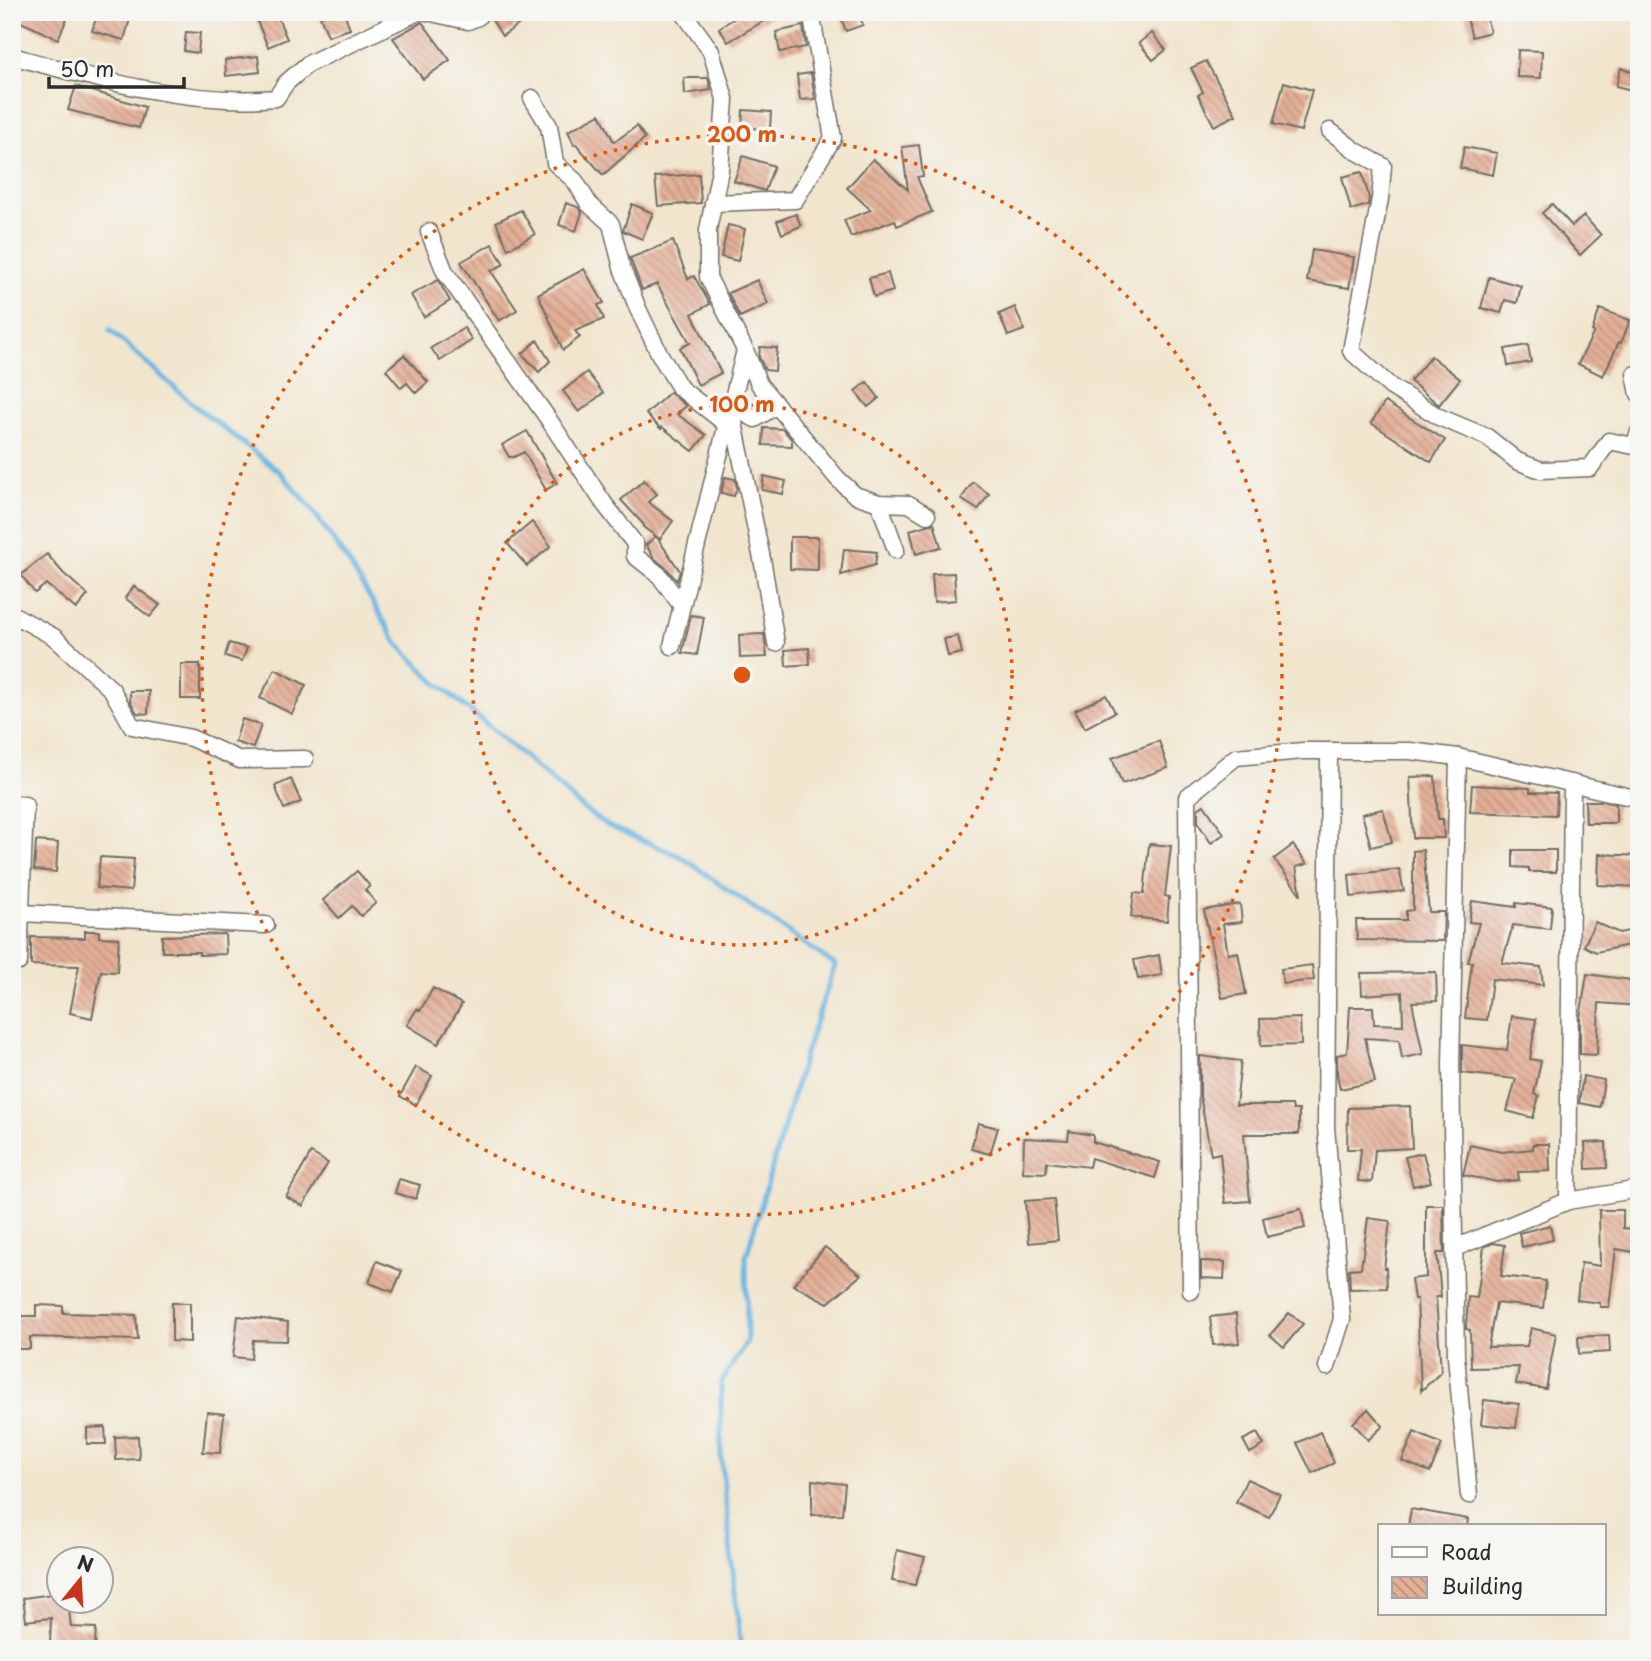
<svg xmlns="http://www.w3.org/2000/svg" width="1651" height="1661" font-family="'Playpen Sans',sans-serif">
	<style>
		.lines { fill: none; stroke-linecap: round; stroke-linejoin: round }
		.stream { stroke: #68b5e1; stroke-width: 5 }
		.building { fill: url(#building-back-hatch) }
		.minor-casing { stroke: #706c64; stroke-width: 19 }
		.minor { stroke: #fff; stroke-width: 16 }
		.ring { fill: none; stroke: #df570e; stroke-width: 3.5; stroke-dasharray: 3.5 7 }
		.centre { fill: #df570e; stroke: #f6f6f2; stroke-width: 3.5 }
		.ring-label { font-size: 21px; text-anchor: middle; font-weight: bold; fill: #df570e; stroke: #f6f6f2; stroke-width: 7; stroke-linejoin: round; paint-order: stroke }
	</style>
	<defs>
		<pattern id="building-back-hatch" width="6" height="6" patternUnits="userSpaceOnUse" patternTransform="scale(1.75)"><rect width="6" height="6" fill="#e4af97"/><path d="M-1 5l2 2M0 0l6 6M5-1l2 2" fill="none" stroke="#b98f7b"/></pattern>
	</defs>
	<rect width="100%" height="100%" fill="#f6f6f2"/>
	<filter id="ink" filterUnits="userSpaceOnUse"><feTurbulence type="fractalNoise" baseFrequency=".0143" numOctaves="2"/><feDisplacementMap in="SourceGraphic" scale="14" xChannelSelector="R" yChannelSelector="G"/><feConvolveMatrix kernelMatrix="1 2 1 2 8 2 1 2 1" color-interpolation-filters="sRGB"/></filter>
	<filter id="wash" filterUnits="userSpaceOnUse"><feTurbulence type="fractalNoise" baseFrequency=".00686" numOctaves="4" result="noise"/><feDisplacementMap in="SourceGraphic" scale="28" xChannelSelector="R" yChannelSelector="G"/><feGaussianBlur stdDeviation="1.57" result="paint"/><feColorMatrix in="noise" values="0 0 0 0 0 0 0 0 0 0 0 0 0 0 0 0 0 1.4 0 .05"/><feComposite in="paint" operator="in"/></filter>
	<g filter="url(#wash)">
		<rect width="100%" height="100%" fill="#f1e5cd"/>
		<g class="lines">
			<path class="stream" d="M110 330 195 406 280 472 311 508 351 566 397 643 435 682 501 736 584 809 608 826 680 856 835 965 805 1054 746 1257 747 1341 721 1383V1458L741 1649"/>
		</g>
		<g id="blocks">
			<g class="building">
				<path d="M12 12H70L58 39 12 18Z"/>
				<path d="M98 12H109L130 19 124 40 92 31Z"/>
				<path d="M330 12H344L350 29 328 36 320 16Z"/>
				<path d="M487 12H514L521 23 502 36Z"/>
				<path d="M744 12H779L728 42 719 28Z"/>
				<path d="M839 12H858L863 25 846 31Z"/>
				<path d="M1465 12H1485L1490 32 1472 37Z"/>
				<path d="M276 13 287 39 268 47 257 21Z"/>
				<path d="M422 22 450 60 423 79 393 38Z"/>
				<path d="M803 26 806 47 780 52 776 32Z"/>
				<path d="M186 32 200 33 198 53 184 51Z"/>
				<path d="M1152 33 1166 50 1153 60 1139 43Z"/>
				<path d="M1518 50 1542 51 1541 78 1517 77Z"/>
				<path d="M258 56 260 72 226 76 225 60Z"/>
				<path d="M1206 61 1236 115 1214 126 1198 95 1203 92 1191 68Z"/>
				<path d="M1621 68 1639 73V92L1616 86Z"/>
				<path d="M811 73 815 99 800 100 797 75Z"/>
				<path d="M684 78H708L711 90 685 94Z"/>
				<path d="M1284 82 1312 90 1301 131 1273 124Z"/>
				<path d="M76 86 145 107 139 128 68 110Z"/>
				<path d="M743 110 771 112 770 129 742 128Z"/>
				<path d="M600 114 614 142 637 126 645 138 603 175 576 144 574 145 568 131Z"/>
				<path d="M919 145 923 176 917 177 932 212 897 226 895 220 851 237 844 220 871 210 847 188 873 159 908 190 902 147Z"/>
				<path d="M1464 147 1497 153 1493 175 1460 168Z"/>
				<path d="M743 156 774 166 765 191 734 181Z"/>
				<path d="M1362 172 1369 198 1368 205 1351 210 1342 177Z"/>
				<path d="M699 174 701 203 658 206 655 177Z"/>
				<path d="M566 203 578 207 582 212 576 231 559 225Z"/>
				<path d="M632 204 653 213 642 239 623 231Z"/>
				<path d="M1552 204 1572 226 1584 216 1601 235 1580 255 1542 213Z"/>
				<path d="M521 210 535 234 508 249 496 222Z"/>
				<path d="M796 214 801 226 782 234 777 221Z"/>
				<path d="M728 225 745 229 738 261 721 257Z"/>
				<path d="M673 241 688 279 694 276 710 304 692 314 721 373 698 385 680 348 690 343 657 284 642 290 630 258Z"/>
				<path d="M492 244 504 264 491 271 517 310 499 321 461 262Z"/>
				<path d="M1312 250 1354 257 1349 288 1307 281Z"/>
				<path d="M584 269 604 303 598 305 604 319 575 331 580 337 563 350 538 294Z"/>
				<path d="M888 273 893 291 874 297 869 278Z"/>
				<path d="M1489 277 1521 286 1517 303 1505 300 1501 313 1481 308Z"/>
				<path d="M438 280 450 301 424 317 411 295Z"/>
				<path d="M757 280 768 304 740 317 728 293Z"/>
				<path d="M1015 307 1024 330 1008 336 999 314Z"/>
				<path d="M1600 309 1630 320 1621 343 1619 342 1603 376 1578 364 1594 332 1592 331Z"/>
				<path d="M464 328 472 340 440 361 431 348Z"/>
				<path d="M537 340 550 361 539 372 522 354Z"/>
				<path d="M1528 345 1531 362 1508 366 1505 349Z"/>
				<path d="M760 347 777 348 775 371 765 370 759 357Z"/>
				<path d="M404 355 428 382 416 393 407 383 401 388 386 370Z"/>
				<path d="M1431 356 1460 379 1439 405 1410 381Z"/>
				<path d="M587 372 603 393 579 412 563 391Z"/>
				<path d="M867 382 879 398 868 407 855 391Z"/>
				<path d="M670 392 686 406 677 414 706 435 693 451 662 427 661 429 646 414Z"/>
				<path d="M1385 402 1445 440 1431 462 1371 423Z"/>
				<path d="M764 428 783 429 792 440V446L763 445Z"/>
				<path d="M527 431 557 483 546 490 524 452 514 457H509L502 445Z"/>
				<path d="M764 476 786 481 783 494 762 490Z"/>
				<path d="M725 477 735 479 737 488 734 496 721 493Z"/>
				<path d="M644 480 657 494 648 502 673 521 660 539 643 527 644 525 621 500Z"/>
				<path d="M973 482 989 494 978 510 961 499Z"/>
				<path d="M532 522 551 546 527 566 507 543Z"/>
				<path d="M934 523 941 547 916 554 910 530Z"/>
				<path d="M656 536 680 571 677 581 667 569 654 558 646 545Z"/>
				<path d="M790 537H818V570L790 569Z"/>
				<path d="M844 549 877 552 875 565 841 575Z"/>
				<path d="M47 554 63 573 88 595 76 609 46 584 35 593 21 575Z"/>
				<path d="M954 573 956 600 934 602 932 574Z"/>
				<path d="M134 586 160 605 150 617 125 598Z"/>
				<path d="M691 615 704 617 697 655 682 653Z"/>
				<path d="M764 634 767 657 740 658 739 635Z"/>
				<path d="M958 636 962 653 948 656 944 639Z"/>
				<path d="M229 643 247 648 242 661 225 656Z"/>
				<path d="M809 648 810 664 786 666 785 650Z"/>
				<rect x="181" y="664" width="19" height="35"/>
				<path d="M275 669 306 685 292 714 260 698Z"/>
				<path d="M130 691H149L148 714 137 713 130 701Z"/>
				<path d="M1106 695 1115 712 1085 728 1075 710Z"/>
				<path d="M242 719 261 725 253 748 235 742Z"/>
				<path d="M1159 741 1168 768 1122 784 1112 758Z"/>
				<path d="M1435 776 1438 819H1443L1444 838H1413L1410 777Z"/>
				<path d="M291 779 301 802 284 809 275 786Z"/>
				<path d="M1472 785 1530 788V792L1557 793 1556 815 1470 812Z"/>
				<path d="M1585 801H1601L1616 804V823H1586Z"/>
				<path d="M1204 805 1224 834 1211 843 1198 823V809Z"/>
				<path d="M1383 809 1392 842 1371 847 1362 814Z"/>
				<path d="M36 841 58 843 56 872 34 870Z"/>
				<path d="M1149 844 1171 846 1165 896 1169 897 1167 921 1131 917 1134 893 1144 894Z"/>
				<path d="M1293 845 1307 864 1296 867 1301 895 1274 859Z"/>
				<path d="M1423 850 1429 912H1444L1443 941 1357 940 1356 920H1406V911L1413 910V851Z"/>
				<path d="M1513 850H1556V872H1529V868L1513 867Z"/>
				<path d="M1599 854 1639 856V887L1598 885Z"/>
				<path d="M100 857 134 859 131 891 97 888Z"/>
				<path d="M1399 869 1404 891 1351 897 1349 875Z"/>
				<path d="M357 871 370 886 365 890 376 903 361 916 352 906 339 918 323 900Z"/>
				<path d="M1472 901 1516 907V903L1552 907 1550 929 1513 925 1502 963 1541 967 1543 985 1492 979 1487 1020 1465 1018 1472 962H1468L1479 923 1469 922Z"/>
				<path d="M1240 904 1242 922 1223 924 1228 954 1238 952 1246 994 1222 998 1204 910Z"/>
				<path d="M1595 922 1619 933 1639 929V943L1596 952 1584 946Z"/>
				<path d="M85 931H99V937L119 938 117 972 101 971 92 1018 70 1013 79 966 31 965V937L85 938Z"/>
				<path d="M225 934 226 954 199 955V952H162V936Z"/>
				<path d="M1159 955 1162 975 1138 979 1134 960Z"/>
				<path d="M1312 965 1314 980 1283 984 1281 969Z"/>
				<path d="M1436 972 1437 1001 1412 1002 1423 1054 1402 1058 1399 1040 1365 1038 1375 1082 1340 1089 1337 1075V1055L1347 1053 1350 1007H1373L1374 1024 1403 1025 1402 992 1362 995 1361 973Z"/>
				<path d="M1587 974 1639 981V1006L1599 1003 1597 1055 1580 1054V1018Z"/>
				<path d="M433 988 462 1004 438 1044 407 1025 417 1009 420 1011Z"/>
				<path d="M1512 1016 1536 1019 1530 1059 1541 1061 1534 1094 1539 1096 1533 1118 1507 1111 1516 1079 1462 1073V1045L1507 1050Z"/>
				<path d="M1300 1018 1301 1045 1261 1046 1260 1019Z"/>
				<path d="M1200 1056 1241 1061 1236 1105H1292L1293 1110H1299V1134H1244L1250 1201 1225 1203 1220 1153 1211 1155 1200 1096Z"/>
				<path d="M416 1067 432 1076 416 1105 400 1096Z"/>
				<path d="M1583 1076 1604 1080 1600 1107 1579 1103Z"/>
				<path d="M1410 1106 1412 1148 1375 1150 1372 1182 1358 1181 1361 1149H1347L1348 1108Z"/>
				<path d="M978 1123 998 1128 990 1154 971 1149Z"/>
				<path d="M1069 1131 1093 1135V1142L1160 1162 1155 1178 1091 1158 1089 1167 1047 1162 1046 1173 1023 1172 1024 1138 1068 1140Z"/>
				<path d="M1606 1142 1607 1168 1586 1169 1585 1143Z"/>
				<path d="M1533 1144H1549L1550 1171 1518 1172 1519 1180 1497 1182 1463 1175 1470 1145 1501 1152 1533 1149Z"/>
				<path d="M311 1153 328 1163 303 1206 286 1197Z"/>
				<path d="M1423 1153 1431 1182 1413 1186 1405 1157Z"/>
				<path d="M399 1179 420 1185 416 1199 395 1193Z"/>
				<path d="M1054 1199 1058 1240 1029 1243 1025 1201Z"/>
				<path d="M1426 1205H1443L1444 1253H1437L1441 1297H1436L1441 1372 1421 1391 1417 1299H1414L1411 1279 1426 1277Z"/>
				<path d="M1301 1209 1305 1228 1267 1237 1263 1218Z"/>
				<path d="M1599 1210H1623V1228L1639 1230V1253L1616 1249 1609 1307H1600V1303L1577 1300 1581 1263 1600 1266Z"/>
				<path d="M1368 1218 1390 1221 1384 1268H1386L1387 1288 1350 1289 1349 1269 1361 1268Z"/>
				<path d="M1550 1225 1553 1240 1522 1247 1519 1233Z"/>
				<path d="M1493 1243 1505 1245 1501 1276 1546 1281 1543 1308 1496 1303 1488 1347 1527 1346 1531 1328 1556 1334 1546 1389 1516 1384 1519 1367 1471 1368 1470 1330 1466 1329 1468 1297 1477 1298 1484 1247Z"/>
				<path d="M825 1247 861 1275 828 1303 793 1285Z"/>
				<path d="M377 1261 402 1271 393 1292 369 1283Z"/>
				<path d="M1201 1261 1225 1262 1224 1279 1201 1278Z"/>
				<path d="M172 1303H190V1342L172 1341Z"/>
				<path d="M36 1305 63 1306V1313L136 1315 138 1340 30 1337V1349H12V1316H36Z"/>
				<path d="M1289 1313 1303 1324 1284 1347 1270 1335Z"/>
				<path d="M1236 1314 1239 1343 1213 1345 1210 1317Z"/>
				<path d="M238 1316 288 1322 287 1341 253 1340 251 1359 233 1357Z"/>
				<path d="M1609 1335 1610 1352 1579 1354 1578 1337Z"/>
				<path d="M1484 1400 1519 1404 1516 1428 1481 1424Z"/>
				<path d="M1368 1409 1383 1426 1368 1440 1353 1423Z"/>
				<path d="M207 1412 224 1414 220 1453 203 1452Z"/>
				<path d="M105 1427 106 1444H87V1428Z"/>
				<path d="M1320 1432 1334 1463 1312 1473 1297 1443Z"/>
				<path d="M1414 1432 1442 1444 1430 1472 1402 1461Z"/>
				<path d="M1257 1433 1264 1445 1250 1453 1243 1440Z"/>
				<path d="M138 1436 139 1459 116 1460 115 1437Z"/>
				<path d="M1247 1479 1280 1494 1269 1517 1236 1502Z"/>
				<path d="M812 1480 845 1484 842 1514 812 1515Z"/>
				<path d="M1411 1509 1468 1519 1467 1526H1408Z"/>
				<path d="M897 1550 925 1557 915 1585 892 1581Z"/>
				<path d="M60 1593V1601H68L71 1627 96 1628 95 1646 50 1644 51 1618 26 1621 23 1598Z"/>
			</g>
		</g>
	</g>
	<g filter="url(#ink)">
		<use href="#blocks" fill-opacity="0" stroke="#706c64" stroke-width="2"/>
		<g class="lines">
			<defs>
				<g id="minor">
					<path d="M427 12 468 21 478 17 476 12"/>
					<path d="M12 56C96 79 189 106 276 98L286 83 308 64 418 12"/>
					<path d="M532 98 549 126 555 163 575 181 589 204 611 224 622 268 638 309 660 355 680 388 726 424"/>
					<path d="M1330 131 1356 151 1383 166 1380 199 1351 351 1391 387 1439 417 1487 437 1517 461 1541 470 1590 468 1609 441 1634 446 1639 432"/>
					<path d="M713 203 795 200 833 138 812 18 808 12"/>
					<path d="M429 232 445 272 549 420 603 502 635 544V556L659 575 681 605"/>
					<path d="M745 350 759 384 837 478 855 495 879 503 909 504 927 515"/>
					<path d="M1635 374 1639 394"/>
					<path d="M731 406 755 419 777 405"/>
					<path d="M731 408 763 564 776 643"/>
					<path d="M879 503 896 550"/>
					<path d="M12 614 54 637 112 690 132 726 191 738 240 760 305 759"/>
					<path d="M672 646 745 350 708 277V230L720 170 725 99 711 51 683 12"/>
					<path d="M1458 757 1451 1064 1456 1356 1469 1495"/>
					<path d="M12 804 25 805 19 962"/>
					<path d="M21 913 266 925"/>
					<path d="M1568 1201 1572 783"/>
					<path d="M1455 1248 1568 1201 1639 1189"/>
					<path d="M1191 1291 1187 797 1236 757 1303 751H1410L1458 757 1639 799"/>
					<path d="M1327 1367 1342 1319 1326 1127 1329 751"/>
				</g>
			</defs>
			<use href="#minor" class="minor-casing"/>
			<use href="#minor" class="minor"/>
		</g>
	</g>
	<g class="ring">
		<circle cx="742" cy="675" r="270"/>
		<circle cx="742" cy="675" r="540"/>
	</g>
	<circle cx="742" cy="675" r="10" class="centre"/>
	<g class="ring-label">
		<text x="742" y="142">200 m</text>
		<text x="742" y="412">100 m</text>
	</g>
	<rect width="1651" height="1661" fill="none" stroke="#f6f6f2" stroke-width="42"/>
	<rect x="1378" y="1524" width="228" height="91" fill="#f6f6f2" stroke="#a5a5a2" stroke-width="2"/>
	<rect x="1392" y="1547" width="35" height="10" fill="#ffffff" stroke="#a5a5a2" stroke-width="2"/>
	<text x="1441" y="1560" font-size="21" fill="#2b2b2b">Road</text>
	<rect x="1392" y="1577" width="35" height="21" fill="url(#building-back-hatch)" stroke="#a5a5a2" stroke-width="2"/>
	<text x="1441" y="1594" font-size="21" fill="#2b2b2b">Building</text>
	<g transform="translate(80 1580) rotate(18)"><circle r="33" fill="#f6f6f2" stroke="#a5a5a2" stroke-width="2"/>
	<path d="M0-5L12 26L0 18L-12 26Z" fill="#c8321e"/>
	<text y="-10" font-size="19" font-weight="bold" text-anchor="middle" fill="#2b2b2b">N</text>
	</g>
	<path d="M49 77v10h135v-10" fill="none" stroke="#2b2b2b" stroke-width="3.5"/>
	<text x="60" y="77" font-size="21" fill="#2b2b2b" stroke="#f6f6f2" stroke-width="5" paint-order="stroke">50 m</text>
</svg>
